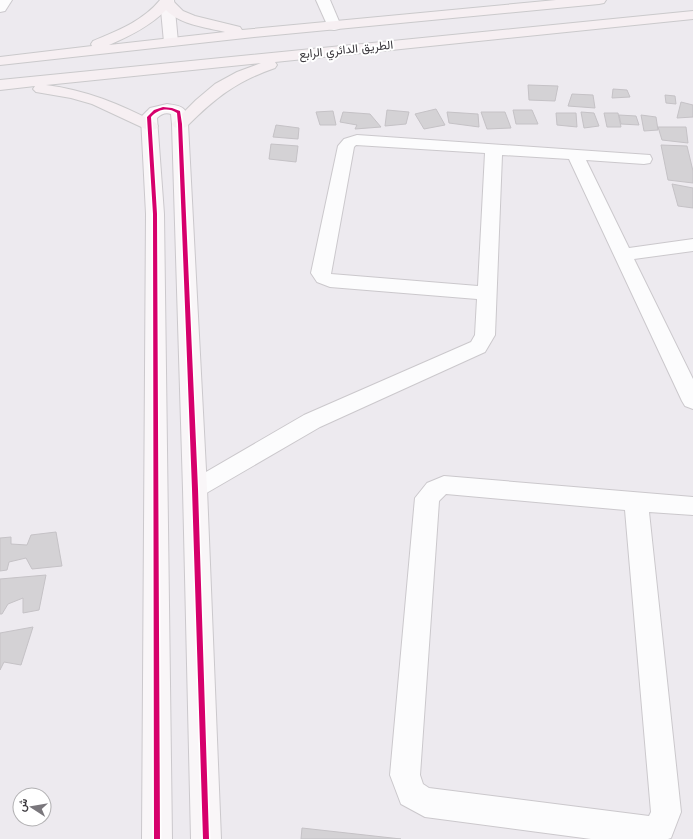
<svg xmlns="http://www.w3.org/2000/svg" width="693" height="839" font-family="'Libre Baskerville',Vazirmatn,serif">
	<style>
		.building { fill: #d4d2d5; stroke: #c5c2c6 }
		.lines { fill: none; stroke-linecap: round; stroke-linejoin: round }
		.street-casing { stroke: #cbc8cc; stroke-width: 2 }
		.secondary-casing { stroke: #cbc8cc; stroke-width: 2 }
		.primary-casing { stroke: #cac9cb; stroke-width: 2 }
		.street { fill: #fcfcfd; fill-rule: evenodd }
		.secondary { fill: #f9f6f8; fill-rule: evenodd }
		.primary { fill: #f6eff2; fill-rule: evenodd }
		.cycleway-casing { stroke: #fff; stroke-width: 3 }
		.cycleway { fill: #d6006c; fill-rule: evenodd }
		.labels { text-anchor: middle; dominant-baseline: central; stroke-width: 4; stroke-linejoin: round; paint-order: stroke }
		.far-street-label { font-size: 12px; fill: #3c393e; stroke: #fff }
	</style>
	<rect width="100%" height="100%" fill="#edeaef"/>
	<g class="building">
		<path d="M528 85 558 86 555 101 529 100Z"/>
		<path d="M613 89 627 90 630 97 612 98Z"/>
		<path d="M572 94 593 95 595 108 568 106Z"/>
		<path d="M665 95 675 96 676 104 666 103Z"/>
		<path d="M681 102 693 105V117L677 118Z"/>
		<path d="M436 109 445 125 424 129 415 114Z"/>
		<path d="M387 110 409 112 406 124 385 126Z"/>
		<path d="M513 110H532L538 124H516Z"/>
		<path d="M333 111 336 125H320L316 112Z"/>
		<path d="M343 112 370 114 381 127 355 129 357 125 340 122Z"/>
		<path d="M447 112 478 114 479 127 449 123Z"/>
		<path d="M481 112H505L511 128 487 129Z"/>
		<path d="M581 112 594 113 599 126 584 128Z"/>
		<path d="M556 113H576L577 127 557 125Z"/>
		<path d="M604 113H618L621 127H607Z"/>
		<path d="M619 115 636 116 639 125 621 124Z"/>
		<path d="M641 115 656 117 658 130 644 131Z"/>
		<path d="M276 125 299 128 298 139 273 137Z"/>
		<path d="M658 127H686L688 143 662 140Z"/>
		<path d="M271 144 298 146 296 162 269 159Z"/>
		<path d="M661 145 687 146 693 171V183L668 180Z"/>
		<path d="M672 184 693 188V208L678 206Z"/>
		<path d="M56 532 62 566 32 569 26 558 9 562 7 570 0 571V538L11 537V544L27 545 31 535Z"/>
		<path d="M46 575 39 610 23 613V598L8 604 2 614H0V579Z"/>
		<path d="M33 627 21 665 4 662 0 670V633Z"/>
		<path d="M302 828 401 839H301Z"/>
	</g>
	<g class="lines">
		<defs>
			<g id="street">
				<path d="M0 0H12L5 11 0 12Z"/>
				<path d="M316 0H330L341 26 339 29 334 30 329 29Z"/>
				<path d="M357 135 650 155 652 159 650 163 644 164 586 160 629 248 693 239V251L634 259 693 379V409L685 406 682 401 569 159 502 155 495 335 485 352 320 427 203 495 195 498 187 495 183 489 187 483 304 415 471 342 475 335 477 299 330 287 317 282 311 273 338 146 344 139ZM356 145 485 153 478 286 331 274 354 147Z"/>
				<path d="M444 476 693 497V515L649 512 681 812 671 838 668 839H591L425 817 401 804 390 775 415 498 427 483ZM446 494 625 510 651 812 649 816 429 788 423 784 420 775 439 501Z"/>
			</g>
			<g id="secondary">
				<path d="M160 0H174L178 42 176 45 171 46 166 45 164 42Z"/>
				<path d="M167 104C184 106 187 108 188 124L207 489 221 839H191L183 489 172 124 171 114C166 112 161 114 157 118L164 214 172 839H142L146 214 141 117 150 108Z"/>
			</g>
			<g id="primary">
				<path d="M160 0H174L173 1 183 11 195 16 240 27 242 30 556 0H606L604 3 599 4 254 37 0 65V57L92 46 91 44 93 41C117 31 143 21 160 0ZM166 10C181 25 205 27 225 32L109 45C130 36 150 26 166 10Z"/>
				<path d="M693 11V19L275 62 277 65 275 68C235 82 215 98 186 127L180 129 174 127 172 124 196 100 215 84 237 72 261 63 46 85C86 90 120 104 156 123L158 126 156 129 150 131 92 104 71 98 36 92 33 89 35 86 0 90V80Z"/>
			</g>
		</defs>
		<use href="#street" class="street-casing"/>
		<use href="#secondary" class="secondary-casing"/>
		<use href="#primary" class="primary-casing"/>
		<use href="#street" class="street"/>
		<use href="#secondary" class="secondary"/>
		<use href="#primary" class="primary"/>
		<defs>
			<path id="cycleway" d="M163 107 172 108 180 111 182 124 198 489 209 839H203L192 489 178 124 177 113C168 107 158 109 151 117L157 214 160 839H154L153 214 147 117 154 110Z"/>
		</defs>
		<use href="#cycleway" class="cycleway-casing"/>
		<use href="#cycleway" class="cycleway"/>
	</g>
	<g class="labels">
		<g class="far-street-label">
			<text transform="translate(346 49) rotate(-6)">الطريق الدائري الرابع</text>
		</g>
	</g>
	<g transform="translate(32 807) rotate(282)"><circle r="19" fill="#ffffff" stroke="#b1b0b2"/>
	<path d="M0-3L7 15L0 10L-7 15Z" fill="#7a777c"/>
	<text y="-6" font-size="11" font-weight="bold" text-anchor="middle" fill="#3c393e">ش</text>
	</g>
</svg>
